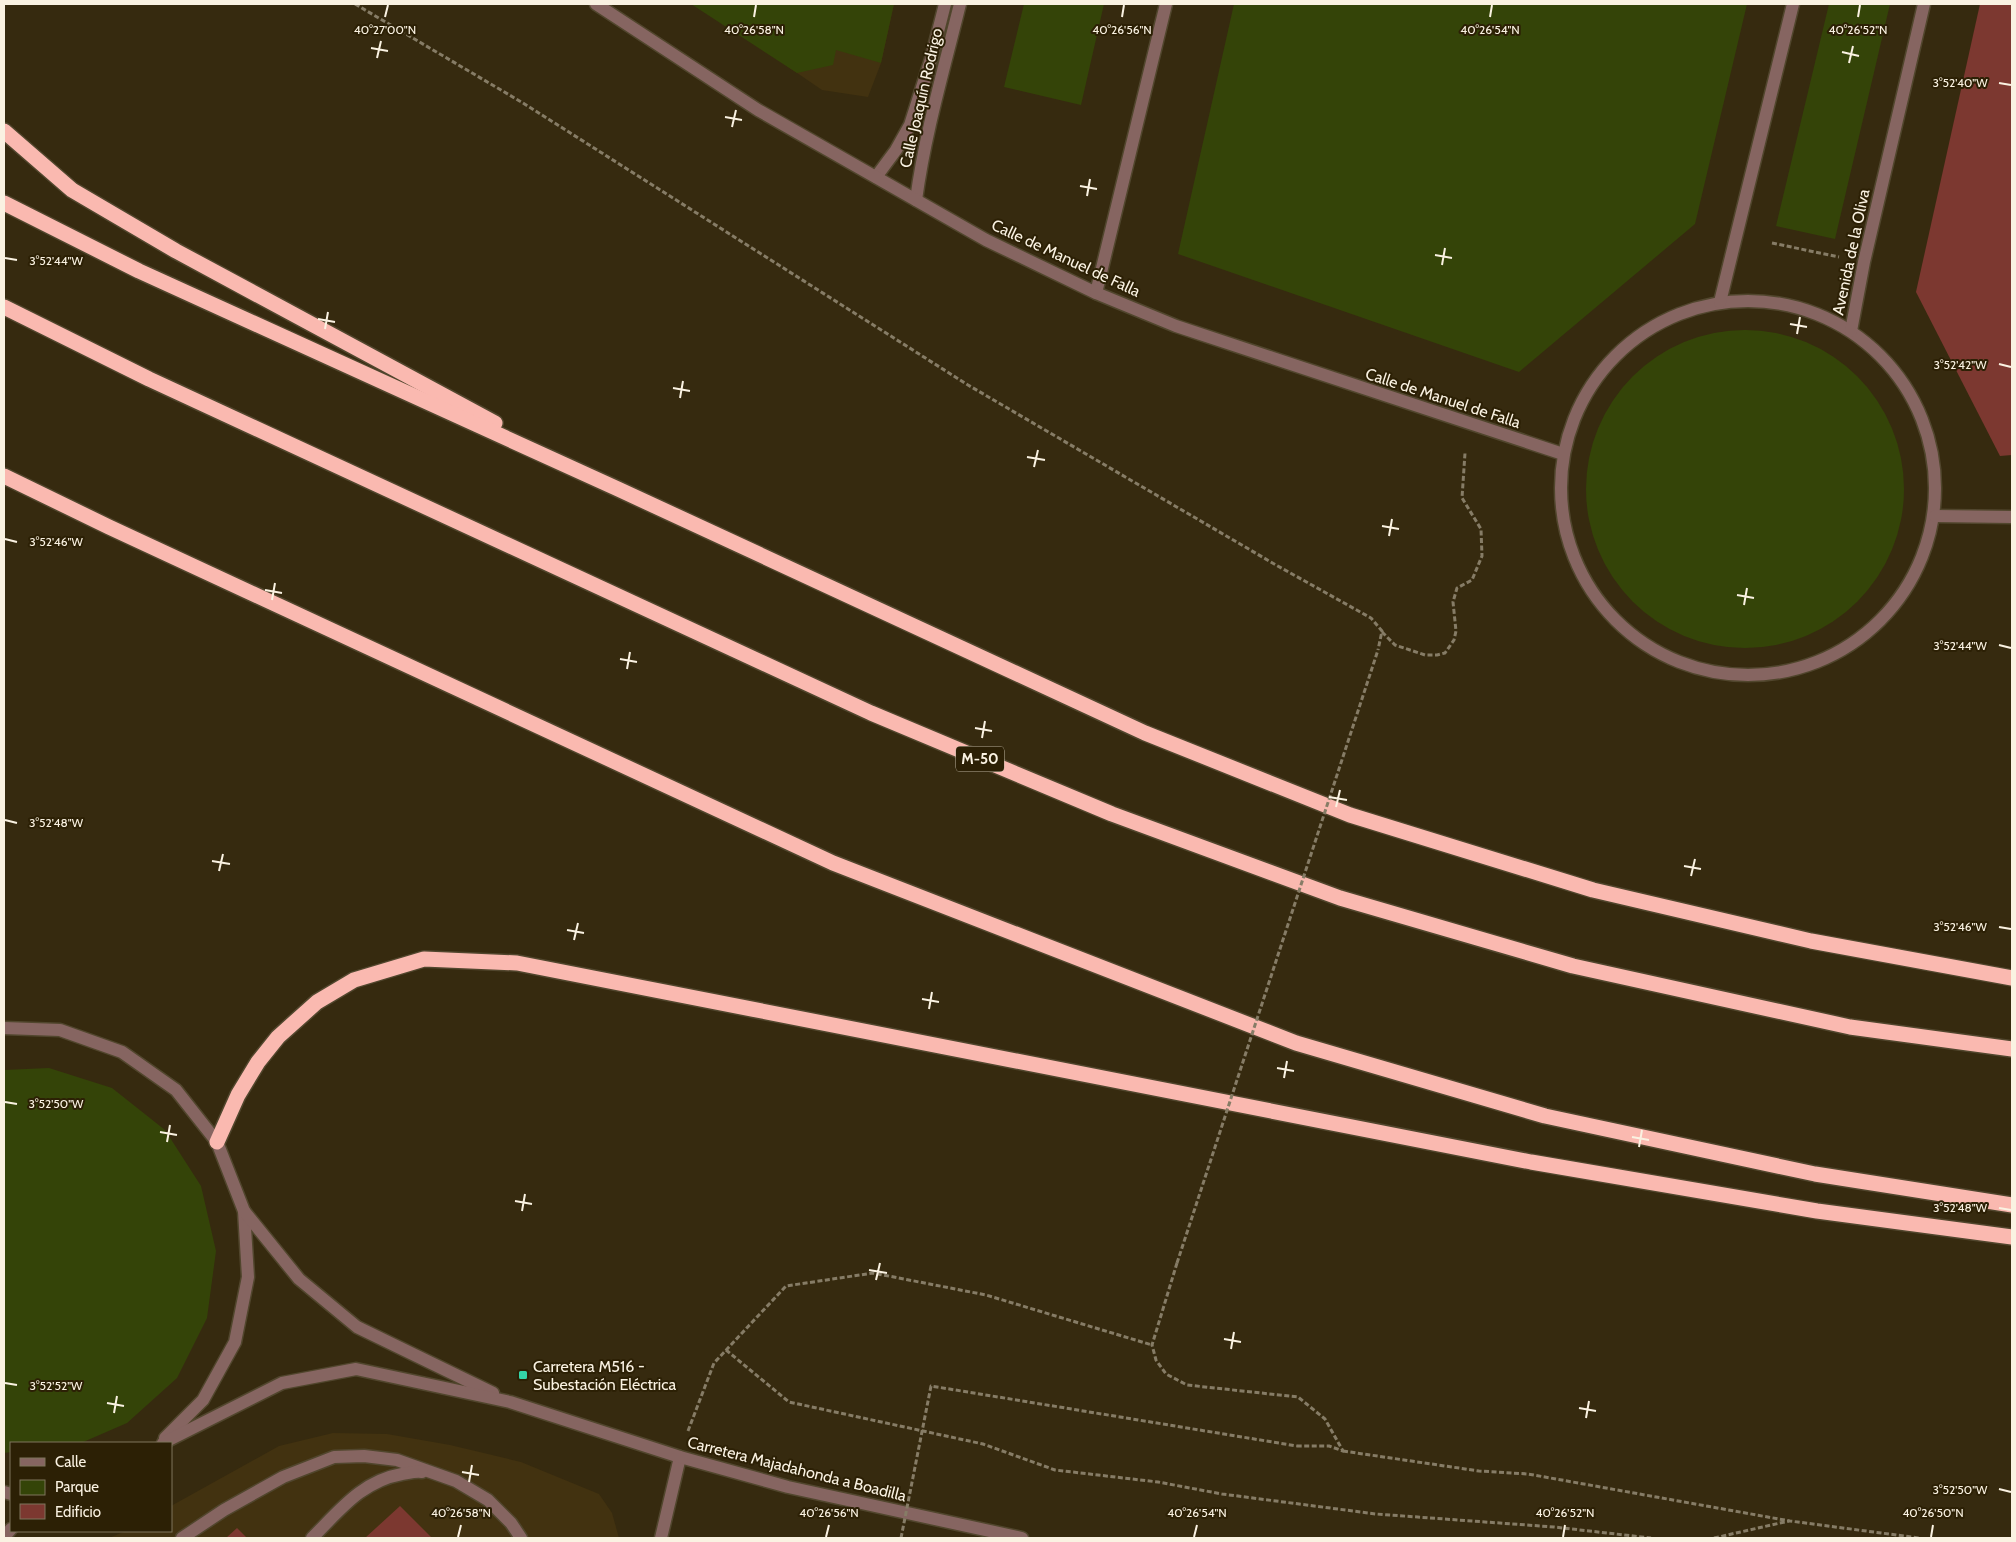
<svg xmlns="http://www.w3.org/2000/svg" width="2016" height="1542" font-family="Cabin,sans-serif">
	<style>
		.built { fill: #423210 }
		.green { fill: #344408 }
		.building { fill: #7c3830 }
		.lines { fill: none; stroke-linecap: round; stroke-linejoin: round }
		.service-casing { stroke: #51462d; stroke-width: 15 }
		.minor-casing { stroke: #51462d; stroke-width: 15 }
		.tertiary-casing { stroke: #51462d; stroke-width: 15 }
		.motorway-casing { stroke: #51462d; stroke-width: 18 }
		.path { stroke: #867c66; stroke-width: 3; stroke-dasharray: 5 2.5; stroke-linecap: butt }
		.service { stroke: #866561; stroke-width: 12 }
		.minor { stroke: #866561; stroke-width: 12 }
		.tertiary { stroke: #866561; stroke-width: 12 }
		.motorway { stroke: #fab9b0; stroke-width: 15 }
		.path-bridge { stroke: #867c66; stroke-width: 3; stroke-dasharray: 5 2.5; stroke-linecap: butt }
		.ticks { fill: none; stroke: #faf2e2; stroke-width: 2 }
		.poi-dot { fill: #34d4a8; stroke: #2c2005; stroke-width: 2 }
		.labels { text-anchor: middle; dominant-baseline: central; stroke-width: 4; stroke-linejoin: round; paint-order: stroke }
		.shield { fill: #2c2005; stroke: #bcb3a0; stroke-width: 1 }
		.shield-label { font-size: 15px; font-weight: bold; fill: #faf2e2 }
		.street-label { font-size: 16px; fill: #faf2e2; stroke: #2c2005 }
		.poi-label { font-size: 16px; fill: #faf2e2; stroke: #2c2005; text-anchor: start }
		.ticks-label { font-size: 12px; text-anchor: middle; fill: #faf2e2; stroke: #2c2005; stroke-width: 4; stroke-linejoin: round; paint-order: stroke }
	</style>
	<rect width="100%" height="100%" fill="#362a0f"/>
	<g class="built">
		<path d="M696 4H894L881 63 868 97 822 90Z"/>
		<path d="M333 1433 387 1434 450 1445 521 1462 599 1494 612 1513 619 1538H109L126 1531H171V1506L279 1446Z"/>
	</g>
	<g class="green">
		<path d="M691 4H894L881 63 836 50 833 65 797 73Z"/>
		<path d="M1024 4H1104L1081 105 1004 87Z"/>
		<path d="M1234 4H1747L1695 224 1519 372 1178 254Z"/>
		<path d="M1829 4H1890L1835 239 1776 226Z"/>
		<circle cx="1745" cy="489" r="159"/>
		<path d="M49 1068 112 1088 165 1130 201 1186 216 1251 207 1318 177 1378 127 1423 81 1443H11V1452L4 1453V1070Z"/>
	</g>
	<g class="building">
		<path d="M1980 4H2012V455L2000 456 1916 292Z"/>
		<path d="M400 1506 432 1538H365Z"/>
		<path d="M237 1528 247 1538H226Z"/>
	</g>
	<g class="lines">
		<defs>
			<g id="service">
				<path d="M876 177 896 150 910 125 931 59 945 4"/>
				<path d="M916 200C925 133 944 69 960 4"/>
				<path d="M182 1538 224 1510 283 1477 334 1457 364 1456 397 1460 456 1481 488 1500 511 1523 521 1538"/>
				<path d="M312 1538C340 1510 362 1481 402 1474 409 1473 415 1471 422 1472"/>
				<path d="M661 1538 680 1457"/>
			</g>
			<g id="minor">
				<path d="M596 4 758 110 986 240 1096 293 1176 326 1563 454"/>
				<path d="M1096 293 1166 4"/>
				<circle cx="1748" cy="488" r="187"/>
				<path d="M1720 302 1793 4"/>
				<path d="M1851 331 1864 262 1924 4"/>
				<path d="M1935 516 2012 517"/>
				<path d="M4 1537 11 1529"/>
			</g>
			<g id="tertiary">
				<path d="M4 1028 60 1030 122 1052 176 1090 217 1142 244 1211 248 1277 235 1342 203 1400 165 1438"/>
				<path d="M244 1211 299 1279 357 1327 493 1393"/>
				<path d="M163 1443 282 1383 356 1369 510 1402 680 1457 788 1487 1022 1538"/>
				<path d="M4 1492 11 1494"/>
			</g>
			<g id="motorway">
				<path d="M4 131 72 190 176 251 495 423"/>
				<path d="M4 203 139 271 618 489 1145 733 1350 815 1593 890 1811 941 2012 978"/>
				<path d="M4 307 149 379 871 713 1112 814 1340 898 1573 966 1850 1027 2012 1049"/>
				<path d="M4 476 109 527 833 863 1296 1043 1545 1116 1815 1174 2012 1205"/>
				<path d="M217 1142 238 1095 258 1062 278 1037 317 1002 354 980 424 959 517 963 1531 1162 1817 1211 2012 1237"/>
			</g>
		</defs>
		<use href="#service" class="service-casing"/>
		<use href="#minor" class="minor-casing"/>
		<use href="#tertiary" class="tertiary-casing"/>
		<use href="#motorway" class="motorway-casing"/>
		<g class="path">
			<path d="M355 4 523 103 968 385 1276 565 1371 618 1382 631 1378 650"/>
			<path d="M1772 243 1839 257"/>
			<path d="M1382 632 1395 645 1425 655H1437L1445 653 1454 640 1456 631 1453 602 1457 588 1472 580 1482 556 1481 529 1462 498 1465 453"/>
			<path d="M1177 1263 1152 1345 1156 1360 1166 1374 1187 1385 1298 1397 1325 1419 1343 1451 1329 1446H1297"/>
			<path d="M726 1350 789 1402 983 1444 1055 1470 1158 1482 1222 1494 1376 1514 1554 1527 1651 1538"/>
			<path d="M688 1431 714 1363 786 1286 873 1273 986 1295 1152 1345"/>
			<path d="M1343 1451 1479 1471 1528 1474 1790 1521 1919 1538"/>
			<path d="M1714 1538 1789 1521"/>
		</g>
		<use href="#service" class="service"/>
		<use href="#minor" class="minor"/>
		<use href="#tertiary" class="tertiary"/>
		<use href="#motorway" class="motorway"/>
		<g class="path-bridge">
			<path d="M1177 1263 1378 650"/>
			<path d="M901 1538 931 1386 1297 1446"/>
		</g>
	</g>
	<path class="ticks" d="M385 17 388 5M754 17 756 5M1122 17 1124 5M1490 17 1492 5M1858 17 1860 5M371 48 388 51M1842 52 1859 56M377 58 381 41M1849 63 1853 46M1999 83 2011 85M725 117 742 120M732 127 736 110M1080 186 1097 189M1087 196 1090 179M1435 255 1452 258M5 258 17 260M1442 265 1445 248M318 319 335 322M1790 324 1807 327M325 329 328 312M1797 334 1800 317M1999 364 2011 367M673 388 690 391M680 398 683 381M1027 457 1045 460M1034 467 1038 450M1382 526 1399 529M1389 536 1392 519M5 539 17 542M265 590 282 593M1737 595 1754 598M272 600 275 583M1744 605 1747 588M1999 645 2011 648M620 659 637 662M627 669 630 652M975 728 992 731M982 738 985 721M1329 797 1347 800M1336 807 1340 790M5 820 17 823M212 861 230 864M1684 866 1701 869M219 871 223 854M1691 876 1695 859M1999 927 2011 929M567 930 584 933M574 940 578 923M922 999 939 1002M929 1009 932 992M1277 1068 1294 1071M1284 1078 1287 1061M5 1102 17 1104M160 1132 177 1135M1632 1137 1649 1140M167 1142 170 1125M1639 1147 1642 1130M515 1201 532 1204M1999 1208 2011 1210M522 1211 525 1194M869 1270 887 1273M876 1280 880 1263M1224 1339 1241 1342M1231 1349 1234 1332M5 1383 17 1385M107 1403 124 1406M1579 1408 1596 1411M114 1413 117 1396M1586 1418 1589 1401M462 1472 479 1475M469 1482 472 1465M1999 1489 2011 1492M458 1537 461 1525M826 1537 829 1525M1194 1537 1197 1525M1563 1537 1565 1525M1931 1537 1933 1525"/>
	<rect class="poi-dot" x="518" y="1370" width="10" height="10" rx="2.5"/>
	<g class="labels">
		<rect class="shield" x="956" y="746.5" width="48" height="25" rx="4"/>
		<g class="shield-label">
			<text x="980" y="759">M-50</text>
		</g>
		<g class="street-label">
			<text transform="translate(921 98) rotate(-77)">Calle Joaquín Rodrigo</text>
			<text transform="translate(1851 252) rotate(-78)">Avenida de la Oliva</text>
			<text transform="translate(1066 258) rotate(25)">Calle de Manuel de Falla</text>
			<text transform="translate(1443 398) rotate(18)">Calle de Manuel de Falla</text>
			<text transform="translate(797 1469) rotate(14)">Carretera Majadahonda a Boadilla</text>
		</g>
		<g class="poi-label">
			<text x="533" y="1366">Carretera M516 -<tspan x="533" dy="18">Subestación Eléctrica</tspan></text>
		</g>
	</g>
	<g class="ticks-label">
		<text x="385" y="34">40°27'00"N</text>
		<text x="754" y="34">40°26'58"N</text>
		<text x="1122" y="34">40°26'56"N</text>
		<text x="1490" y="34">40°26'54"N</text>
		<text x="1858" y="34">40°26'52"N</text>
		<text x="1960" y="87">3°52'40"W</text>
		<text x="56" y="265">3°52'44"W</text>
		<text x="1960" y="369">3°52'42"W</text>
		<text x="56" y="546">3°52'46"W</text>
		<text x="1960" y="650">3°52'44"W</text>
		<text x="56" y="827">3°52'48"W</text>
		<text x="1960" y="931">3°52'46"W</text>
		<text x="56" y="1108">3°52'50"W</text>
		<text x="1960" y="1212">3°52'48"W</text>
		<text x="56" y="1390">3°52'52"W</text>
		<text x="1960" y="1494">3°52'50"W</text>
		<text x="461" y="1517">40°26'58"N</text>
		<text x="829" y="1517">40°26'56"N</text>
		<text x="1197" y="1517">40°26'54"N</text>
		<text x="1565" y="1517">40°26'52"N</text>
		<text x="1933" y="1517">40°26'50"N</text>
	</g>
	<rect width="2016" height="1542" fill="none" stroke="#faf2e2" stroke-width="10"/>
	<rect x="10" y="1442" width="162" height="90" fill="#2c2005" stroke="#7e745d"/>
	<rect x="20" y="1458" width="25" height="8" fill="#866561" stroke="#7e745d"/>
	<text x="55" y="1467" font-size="15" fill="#faf2e2">Calle</text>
	<rect x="20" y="1480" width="25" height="15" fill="#344408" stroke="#7e745d"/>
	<text x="55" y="1492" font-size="15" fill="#faf2e2">Parque</text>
	<rect x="20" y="1504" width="25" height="15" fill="#7c3830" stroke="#7e745d"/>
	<text x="55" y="1517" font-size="15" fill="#faf2e2">Edificio</text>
</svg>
